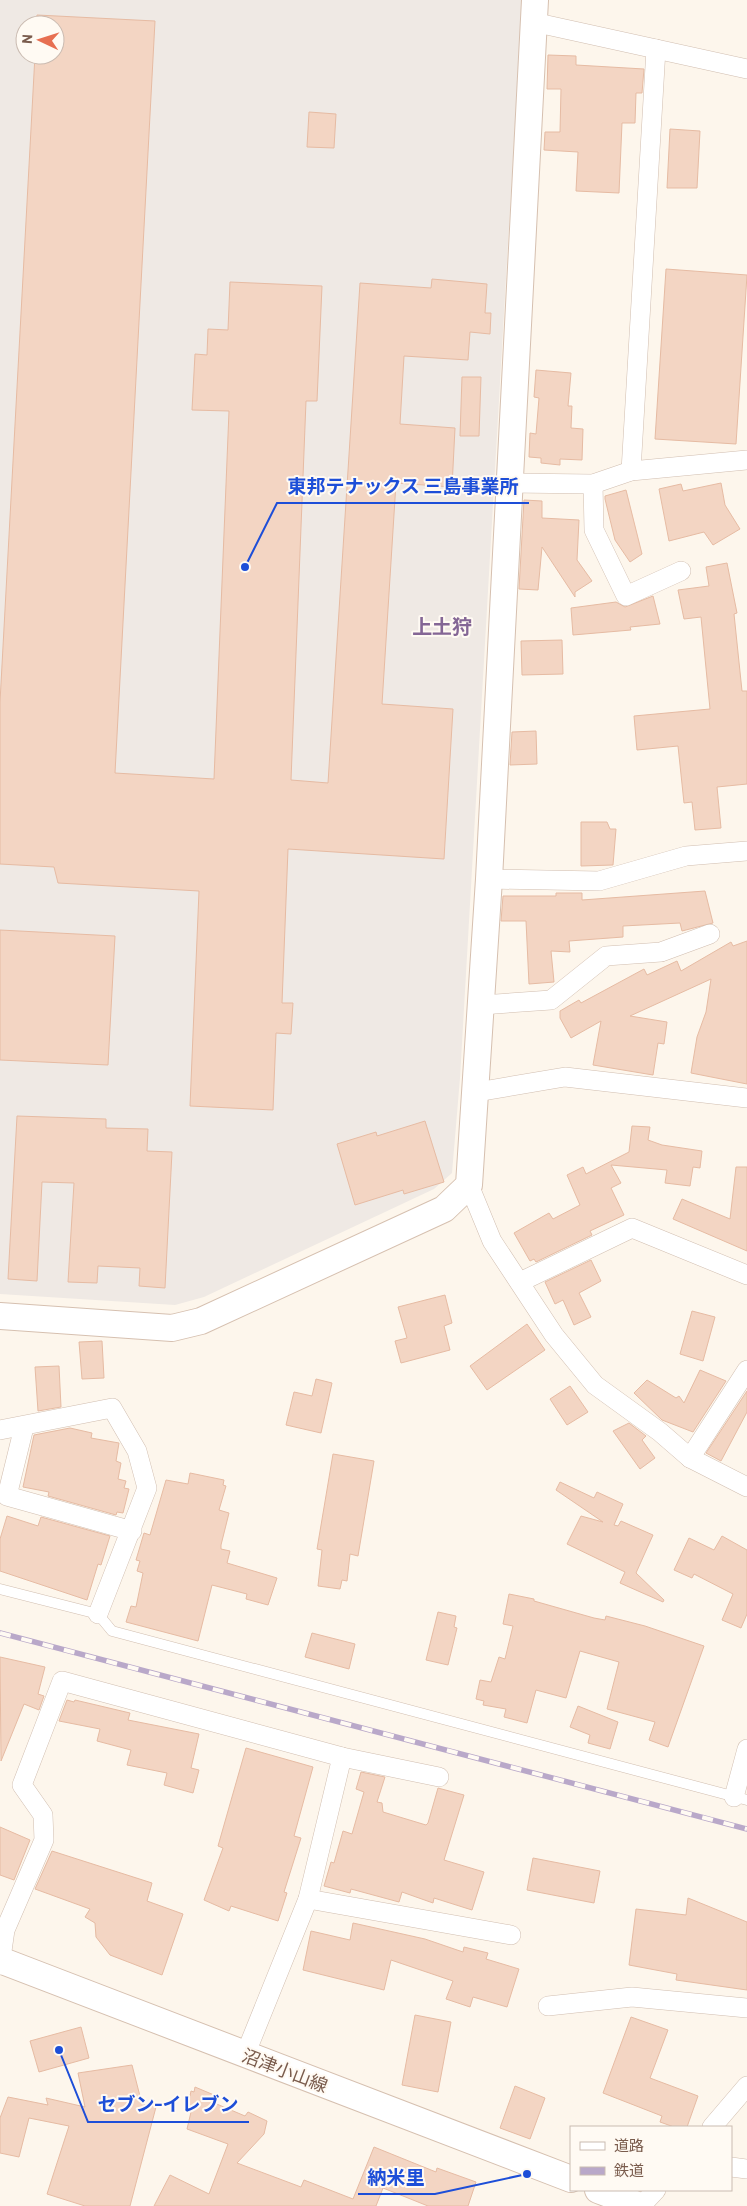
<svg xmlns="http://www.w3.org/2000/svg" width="747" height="2206" font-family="Barlow,'Noto Sans JP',sans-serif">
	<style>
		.industrial { fill: #efe9e4; fill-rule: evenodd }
		.building { fill: #f3d5c3; stroke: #e6bba3 }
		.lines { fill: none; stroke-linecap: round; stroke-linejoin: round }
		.lane-casing { stroke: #d1beb0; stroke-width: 11 }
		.street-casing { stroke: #d1beb0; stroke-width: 20 }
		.secondary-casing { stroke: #d6c0b0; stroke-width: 28 }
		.lane { stroke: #fff; stroke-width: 10 }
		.street { stroke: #fff; stroke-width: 19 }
		.secondary { stroke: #fff; stroke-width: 26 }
		.rail-casing { stroke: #b9a8c9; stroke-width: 5.5 }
		.rail { stroke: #fffaf3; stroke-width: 4; stroke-dasharray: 11; stroke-linecap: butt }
		.labels { text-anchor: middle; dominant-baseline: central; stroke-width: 4; stroke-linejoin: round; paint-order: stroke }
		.street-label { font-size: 18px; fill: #7a5c4d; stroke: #fffaf3 }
		.quarter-label { font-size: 20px; font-weight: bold; fill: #846695; stroke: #fffaf3 }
		.leader { fill: none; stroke: #1d4ed8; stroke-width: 2 }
		.callout-dot { fill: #1d4ed8; stroke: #fffaf3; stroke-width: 2 }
		.callout-label { font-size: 19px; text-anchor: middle; font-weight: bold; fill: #1d4ed8; stroke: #fffaf3; stroke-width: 4; stroke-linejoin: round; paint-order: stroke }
	</style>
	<rect width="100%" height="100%" fill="#fdf6ec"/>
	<path class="industrial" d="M0 0H522L460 1078 452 1173 434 1189 204 1297 175 1305 0 1294ZM25 25H55V55H25Z"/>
	<g class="building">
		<path d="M37 15 155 21 115 773 214 779 229 411 192 410 195 354 207 355 208 329 228 330 230 282 322 286 317 401H306L291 780 328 783 360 283 431 288 432 279 487 284 485 313H491L490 334 470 332 468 360 404 356 400 424 455 428 452 487 396 483 382 704 453 709 444 859 288 849 282 1003H293L291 1034 276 1033 273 1110 190 1106 199 891 58 883 54 867 0 864V702L35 55H55V25H36Z"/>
		<path d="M548 55 576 56V65L644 69 642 93H636L635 123H622L619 193 576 191 578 152 544 150 545 132H560L561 89H547Z"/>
		<path d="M309 112 336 114 334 148 307 147Z"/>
		<path d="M670 129 700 131 697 188H667Z"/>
		<path d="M666 269 747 275 736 444 655 439Z"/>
		<path d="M536 370 571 373 568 406H572L571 428 583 429 582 460 560 459V465L541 463V458L529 457 530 433 536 434 539 398 534 397Z"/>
		<path d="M462 377H481L479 436H460Z"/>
		<path d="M721 483 725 505 740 529 713 545 704 532 669 541 659 489 681 484 683 491Z"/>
		<path d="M626 490 642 554 630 562 615 540 605 499V496Z"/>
		<path d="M524 500 542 501V518L579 520 577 560 592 581 575 592V597L542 547 538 590 519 589Z"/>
		<path d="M727 563 737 613 734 614 742 691H747V784L717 787 721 828 695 830 692 802 684 803 678 746 637 750 634 716 710 709 701 617 684 619 678 590 709 586 706 567Z"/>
		<path d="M653 596 660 624 630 627 631 630 573 635 571 608 616 602 625 607Z"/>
		<path d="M562 640 563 674 522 675 521 641Z"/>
		<path d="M536 731 537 764 510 765 512 732Z"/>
		<path d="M581 822H607L610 829H616L613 865 581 866Z"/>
		<path d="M705 891 713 923 682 931 680 923 623 926V937L569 941 570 952 551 951 554 982 529 984 526 921H501L503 896H556V893H582V900Z"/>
		<path d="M0 930 115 936 108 1065 0 1060Z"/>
		<path d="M747 941V1084L691 1073 697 1037 706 1012 711 979 630 1016 667 1022 664 1044 658 1043 653 1075 593 1065 601 1021 571 1038 560 1018V1011L579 1000 581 1003 644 969 647 975 677 961 681 971 731 942 733 946Z"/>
		<path d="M17 1116 106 1119V1128L148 1129 147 1151 172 1152 165 1288 139 1286 140 1268 98 1266 97 1283 68 1282 74 1183 42 1182 37 1281 8 1279Z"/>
		<path d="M425 1121 444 1182 404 1194 403 1190 355 1205 337 1144 376 1132 377 1136Z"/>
		<path d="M632 1126 650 1127 648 1140 662 1145 702 1151 700 1168 693 1167 690 1186 665 1183 667 1170 611 1165 621 1183 611 1188 624 1215 590 1231 592 1235 536 1262 534 1259 530 1261 514 1233 549 1213 553 1219 580 1205 567 1175 583 1167 586 1174 629 1152Z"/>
		<path d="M736 1167H747V1251L673 1219 682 1199 730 1219Z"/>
		<path d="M591 1260 601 1281 579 1293 591 1317 574 1325 563 1300 555 1304 545 1282Z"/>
		<path d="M445 1295 452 1323 444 1326 450 1350 401 1363 395 1341 407 1338 398 1307Z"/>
		<path d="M692 1311 715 1317 703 1361 680 1354Z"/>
		<path d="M527 1324 545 1350 487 1390 470 1366Z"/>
		<path d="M102 1341 104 1378 82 1379 79 1342Z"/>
		<path d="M59 1366 61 1407 38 1411 35 1367Z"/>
		<path d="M700 1370 726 1381 693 1432 662 1420 634 1393 647 1380 676 1398 679 1396 684 1403Z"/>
		<path d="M316 1379 332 1383 321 1433 286 1425 294 1392 312 1396Z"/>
		<path d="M570 1386 588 1412 567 1425 550 1399Z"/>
		<path d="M747 1391V1412L721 1461 706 1453Z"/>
		<path d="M629 1423 646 1436 642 1440 655 1458 640 1469 613 1431Z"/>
		<path d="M70 1428 92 1433 91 1438 119 1443 116 1461 121 1463 118 1479 126 1481 124 1488 129 1489 123 1513 117 1512 116 1515 48 1496 49 1492 23 1487 34 1435Z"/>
		<path d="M333 1454 374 1461 358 1556 350 1554 347 1581 342 1580 340 1589 318 1586 322 1550 317 1549Z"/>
		<path d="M190 1473 224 1480 223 1485 226 1486 219 1510 229 1513 221 1545V1549L230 1551 227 1563 277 1578 268 1605 246 1599 247 1594 212 1585 198 1641 126 1622 131 1606 136 1607 143 1573 137 1571 140 1561 136 1560 144 1533 150 1535 166 1480 188 1484Z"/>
		<path d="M560 1482 594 1498 597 1492 623 1504 614 1525 618 1526 621 1521 653 1535 636 1573 664 1600 663 1602 620 1583 625 1572 567 1544 581 1516 603 1522 556 1490Z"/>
		<path d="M7 1516 38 1526 41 1517 110 1536 101 1565 98 1564 87 1600 0 1571V1539Z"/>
		<path d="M722 1536 747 1550V1614L741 1628 722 1620 733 1594 694 1574 692 1578 674 1570 689 1538 714 1550Z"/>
		<path d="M509 1594 534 1599V1601L594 1618 605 1620 606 1616 645 1626 704 1646 668 1747 649 1740 655 1722 607 1709 619 1662 580 1651 566 1698 536 1690 527 1723 504 1717 506 1709 483 1705 484 1701 476 1699 480 1680 491 1682 499 1657 505 1659 513 1626 503 1624Z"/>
		<path d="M438 1612 456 1616 454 1627 457 1628 448 1665 426 1660Z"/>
		<path d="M312 1633 355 1644 349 1669 305 1657Z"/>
		<path d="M0 1657 45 1667 38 1694 44 1696 39 1710 24 1704 1 1761Z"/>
		<path d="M67 1700 74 1702 75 1700 130 1713 128 1720 199 1734 191 1768 199 1770 193 1793 164 1785 167 1773 127 1765 131 1750 97 1741 100 1729 59 1721Z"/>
		<path d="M578 1706 618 1722 610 1749 588 1743 590 1735 570 1727Z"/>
		<path d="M246 1748 313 1767 294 1836 301 1838 284 1892 287 1893 278 1921 231 1906 229 1911 204 1900 223 1848 218 1846Z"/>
		<path d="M361 1772 385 1777 377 1802 382 1803 383 1812 426 1825 428 1823 438 1788 464 1795 444 1860 484 1872 472 1910 434 1898 433 1903 402 1892 399 1902 351 1889 350 1893 324 1886 331 1862 334 1863 343 1831 352 1834 364 1792 356 1789Z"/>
		<path d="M0 1827 30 1840 14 1880 0 1875Z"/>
		<path d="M52 1851 152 1883 147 1901 183 1914 162 1975 110 1955 96 1937 95 1923 85 1917 90 1909 35 1889Z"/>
		<path d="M533 1858 600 1871 594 1903 527 1890Z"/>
		<path d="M688 1898 747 1922V1990L676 1980 677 1974 629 1965 636 1909 686 1915Z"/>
		<path d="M353 1923 425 1939 463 1952 464 1947 488 1953 486 1959 519 1969 507 2007 473 1997 470 2007 446 1999 453 1981 391 1960 384 1990 303 1970 311 1931 350 1940Z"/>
		<path d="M415 2015 451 2022 438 2092 402 2085Z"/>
		<path d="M631 2017 668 2030 650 2078 698 2096 687 2127H674L660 2122 662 2116 603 2093Z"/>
		<path d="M81 2027 89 2058 39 2072 30 2041Z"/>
		<path d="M132 2065 142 2104 156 2107 130 2206H85L47 2194 69 2126 29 2118 19 2157 0 2153V2118L8 2097 48 2105 46 2098 85 2107 78 2073Z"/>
		<path d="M515 2086 545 2098 530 2139 500 2128Z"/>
		<path d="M195 2087 214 2095 212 2102 245 2116 248 2112 267 2121 264 2134 237 2163 301 2187 304 2180 353 2199 374 2147 436 2172 437 2168 476 2182 468 2206H428L383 2188 376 2206H154L170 2175 209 2194 228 2144 187 2129 191 2112 187 2111 191 2091 194 2092Z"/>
	</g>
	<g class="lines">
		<defs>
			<path id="lane" d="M0 1589 98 1614 112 1631 747 1800"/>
			<g id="street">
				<path d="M533 22 747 69"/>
				<path d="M631 471 656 49"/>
				<path d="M510 483 593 484 631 471 747 460"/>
				<path d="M593 484 594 530 626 596 681 571"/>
				<path d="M489 879 599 881 686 856 747 851"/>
				<path d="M481 1005 551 1000 606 956 661 952 710 934"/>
				<path d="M477 1092 565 1077 747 1098"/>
				<path d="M469 1185 492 1241 554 1335 595 1385 660 1432 690 1458 747 1487"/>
				<path d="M520 1282 632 1228 747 1275"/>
				<path d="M24 1427 7 1496 132 1531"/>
				<path d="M0 1430 112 1408 137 1451 147 1488 98 1614"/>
				<path d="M690 1458 747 1370"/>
				<path d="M734 1797 747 1749"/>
				<path d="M308 1899 511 1935"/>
				<path d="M0 1965 5 1930 44 1840 43 1815 22 1785 62 1681 342 1757 439 1777"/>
				<path d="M548 2006 632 1997 747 2008"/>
				<path d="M245 2055 308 1899 342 1757"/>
				<path d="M712 2127 747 2086"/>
				<path d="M731 2167 747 2169"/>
				<path d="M641 2206 656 2190"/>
			</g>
			<g id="secondary">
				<path d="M0 1316 172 1328 201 1321 444 1209 469 1185 489 879 535 0"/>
				<path d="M0 1960 571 2179"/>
				<path d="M598 2190 640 2206"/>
			</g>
		</defs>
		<use href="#lane" class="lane-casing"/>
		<use href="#street" class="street-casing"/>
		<use href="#secondary" class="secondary-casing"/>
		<use href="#lane" class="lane"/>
		<use href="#street" class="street"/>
		<use href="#secondary" class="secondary"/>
		<defs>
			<path id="rail" d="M0 1633 747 1829"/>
		</defs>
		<use href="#rail" class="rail-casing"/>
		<use href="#rail" class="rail"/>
	</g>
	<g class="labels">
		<g class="street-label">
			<text transform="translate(285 2070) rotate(21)">沼津小山線</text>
		</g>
		<g class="quarter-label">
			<text x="442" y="626">上土狩</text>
		</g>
	</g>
	<path class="leader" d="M245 567L277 503H529M59 2050L88 2122H249M527 2174L435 2194H358"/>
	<g class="callout-dot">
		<circle cx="245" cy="567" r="5"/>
		<circle cx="59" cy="2050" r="5"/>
		<circle cx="527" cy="2174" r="5"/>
	</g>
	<g class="callout-label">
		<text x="403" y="493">東邦テナックス 三島事業所</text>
		<text x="168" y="2111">セブン-イレブン</text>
		<text x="396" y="2184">納米里</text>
	</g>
	<rect x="570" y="2126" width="162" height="65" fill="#fffaf3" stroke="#cabbb1"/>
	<rect x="580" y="2142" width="25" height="8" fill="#ffffff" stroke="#cabbb1"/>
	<text x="614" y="2151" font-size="15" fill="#7a5c4d">道路</text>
	<rect x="580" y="2167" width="25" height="8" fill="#b9a8c9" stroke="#cabbb1"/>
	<text x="614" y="2176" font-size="15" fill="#7a5c4d">鉄道</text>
	<g transform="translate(40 40) rotate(274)"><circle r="24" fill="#fffaf3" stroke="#cabbb1"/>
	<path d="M0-4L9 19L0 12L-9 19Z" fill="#e76f51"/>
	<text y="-8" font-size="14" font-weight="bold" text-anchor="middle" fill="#7a5c4d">N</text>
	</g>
</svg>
